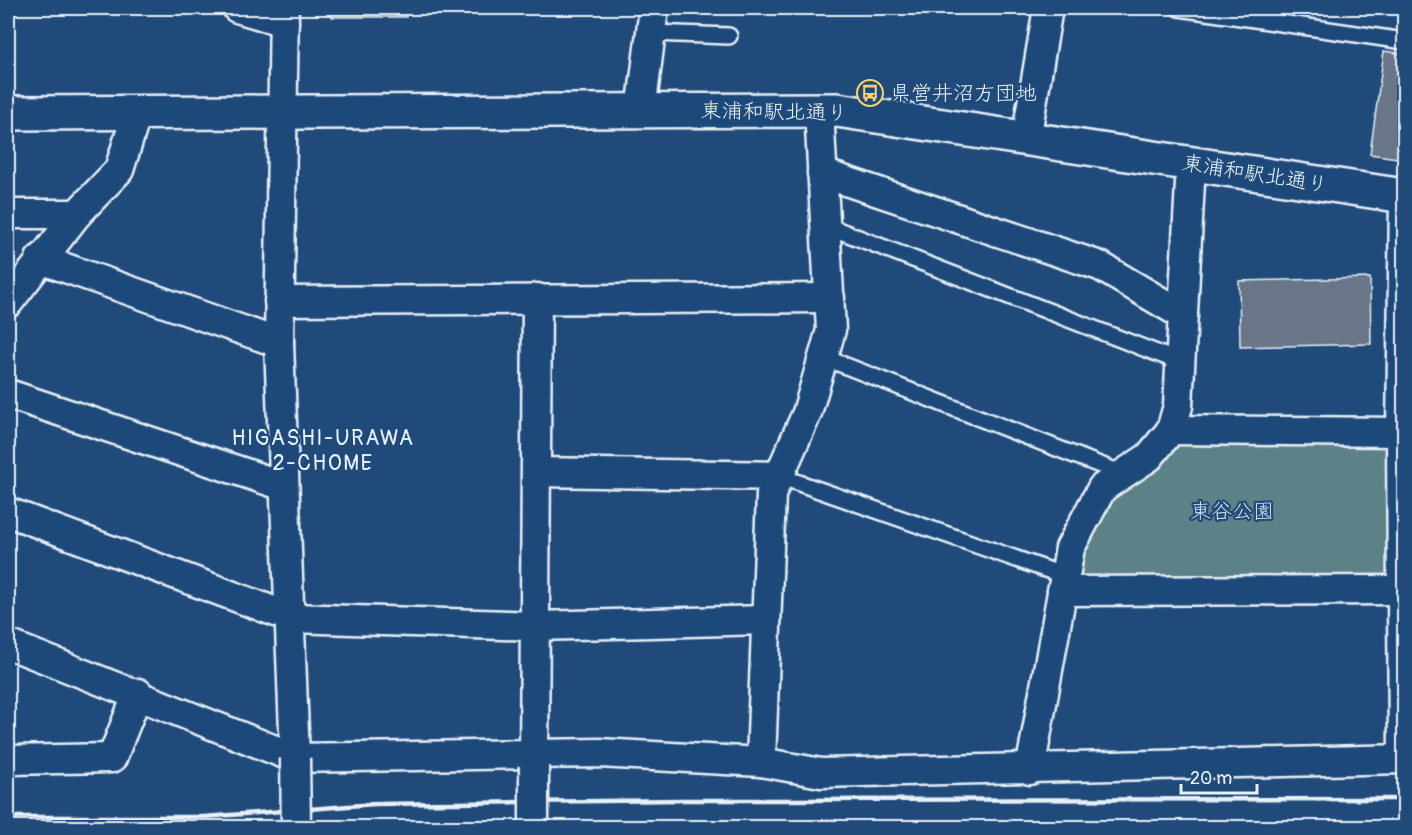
<svg xmlns="http://www.w3.org/2000/svg" width="1412" height="835" font-family="Pangolin,'Klee One',sans-serif">
	<style>
		.green { fill: #5b8187; stroke: #a2b9c0; stroke-width: 1.5 }
		.building { fill: #677687; stroke: #e8f1f8; stroke-width: 1.5 }
		.lines { fill: none; stroke-linecap: round; stroke-linejoin: round }
		.service-casing { stroke: #e8f1f8; stroke-width: 20 }
		.minor-casing { stroke: #e8f1f8; stroke-width: 33 }
		.tertiary-casing { stroke: #e8f1f8; stroke-width: 38 }
		.service { stroke: #1f4a7a; stroke-width: 15 }
		.minor { stroke: #1f4a7a; stroke-width: 28 }
		.tertiary { stroke: #1f4a7a; stroke-width: 33 }
		.rail { stroke: #e8f1f8; stroke-width: 4.5 }
		.minor-bridge-casing { stroke: #e8f1f8; stroke-width: 33; stroke-linecap: butt }
		.minor-bridge { stroke: #1f4a7a; stroke-width: 28 }
		.labels { text-anchor: middle; dominant-baseline: central; stroke-width: 4.5; stroke-linejoin: round; paint-order: stroke }
		.poi-label { font-size: 21px; fill: #e8f1f8; stroke: #1f4a7a; text-anchor: start }
		.street-label { font-size: 21px; fill: #e8f1f8; stroke: #1f4a7a }
		.park-label { font-size: 21px; fill: #d3e0e7; stroke: #1f4a7a }
		.neighbourhood-label { font-size: 22px; letter-spacing: 1.5px; fill: #e8f1f8; stroke: #1f4a7a }
	</style>
	<rect width="100%" height="100%" fill="#1f4a7a"/>
	<filter id="ink" filterUnits="userSpaceOnUse"><feTurbulence type="fractalNoise" baseFrequency=".0167" numOctaves="2"/><feDisplacementMap in="SourceGraphic" scale="12" xChannelSelector="R" yChannelSelector="G"/><feConvolveMatrix kernelMatrix="1 2 1 2 8 2 1 2 1" color-interpolation-filters="sRGB"/></filter>
	<g filter="url(#ink)">
		<path class="green" d="M1182 439 1382 441 1391 451V573L1384 579 1082 582 1074 572 1101 507Z"/>
		<g class="building">
			<rect x="332" y="8" width="74" height="9"/>
			<path d="M1384 51 1404 54V159L1370 154Z"/>
			<path d="M1370 278 1371 344 1240 347 1239 281Z"/>
		</g>
		<g class="lines">
			<defs>
				<g id="service">
					<path d="M1179 8 1404 41"/>
					<path d="M652 33 729 36"/>
					<path d="M825 225 1180 362"/>
					<path d="M823 357 1123 474"/>
					<path d="M779 476 1065 576"/>
				</g>
				<g id="minor">
					<path d="M237 8 284 22"/>
					<path d="M284 8 279 343 295 758"/>
					<path d="M641 111 654 8"/>
					<path d="M1026 140 1048 8"/>
					<path d="M822 173 1100 266 1183 315"/>
					<path d="M8 214H77"/>
					<path d="M40 259 279 343"/>
					<path d="M279 301 830 298"/>
					<path d="M8 303 77 214 119 170 137 113"/>
					<path d="M8 394 284 486"/>
					<path d="M1171 430 1401 432"/>
					<path d="M537 472 779 476"/>
					<path d="M8 512 292 618 536 626 766 620"/>
					<path d="M1062 591 1404 590"/>
					<path d="M8 644 295 758 599 753 761 762 821 773 1404 759"/>
					<path d="M1403 759 1401 432 1404 196"/>
					<path d="M8 760 112 758 138 693"/>
					<path d="M761 762 771 494 807 413 831 330 819 110"/>
					<path d="M534 766 537 298"/>
					<path d="M1030 770 1070 548 1102 488 1149 457 1171 430 1178 406 1191 164"/>
				</g>
				<path id="tertiary" d="M8 113 837 110 1404 196"/>
			</defs>
			<use href="#service" class="service-casing"/>
			<use href="#minor" class="minor-casing"/>
			<use href="#tertiary" class="tertiary-casing"/>
			<use href="#service" class="service"/>
			<use href="#minor" class="minor"/>
			<use href="#tertiary" class="tertiary"/>
			<path class="rail" d="M8 817H204L375 804 682 800 1404 799"/>
			<defs>
				<g id="minor-bridge">
					<path d="M295 758 296 828"/>
					<path d="M534 828V766"/>
				</g>
			</defs>
			<use href="#minor-bridge" class="minor-bridge-casing"/>
			<use href="#minor-bridge" class="minor-bridge"/>
		</g>
	</g>
	<defs>
		<symbol id="bus-ring" viewBox="-11 -11 22 22"><circle r="9.5" fill="#1f4a7a" stroke="#ffd166" stroke-width="1.5"/><path d="M-5-6H5V4H4V6H2V4H-2V6H-4V4H-5ZM-3.5-4V0h7V-4ZM-3.5 1.2v1.5H-2V1.2ZM2 1.2v1.5H3.5V1.2Z" fill="#ffd166"/></symbol>
	</defs>
	<g fill-rule="evenodd">
		<use href="#bus-ring" x="855" y="78" width="30" height="30"/>
	</g>
	<g class="labels">
		<g class="poi-label">
			<text x="890" y="93">県営井沼方団地</text>
		</g>
		<g class="street-label">
			<text transform="translate(774 112) rotate(1)">東浦和駅北通り</text>
			<text transform="translate(1255 174) rotate(9)">東浦和駅北通り</text>
		</g>
		<g class="park-label">
			<text x="1232" y="511">東谷公園</text>
		</g>
		<g class="neighbourhood-label">
			<text x="323" y="438">HIGASHI-URAWA<tspan x="323" dy="25">2-CHOME</tspan></text>
		</g>
	</g>
	<rect width="1412" height="835" fill="none" stroke="#1f4a7a" stroke-width="30"/>
	<rect x="15" y="15" width="1382" height="805" fill="none" stroke="#e8f1f8" stroke-width="2" filter="url(#ink)"/>
	<path d="M1181 784v9h76v-9" fill="none" stroke="#e8f1f8" stroke-width="3"/>
	<text x="1190" y="784" font-size="18" fill="#e8f1f8" stroke="#1f4a7a" stroke-width="4.5" paint-order="stroke">20 m</text>
</svg>
